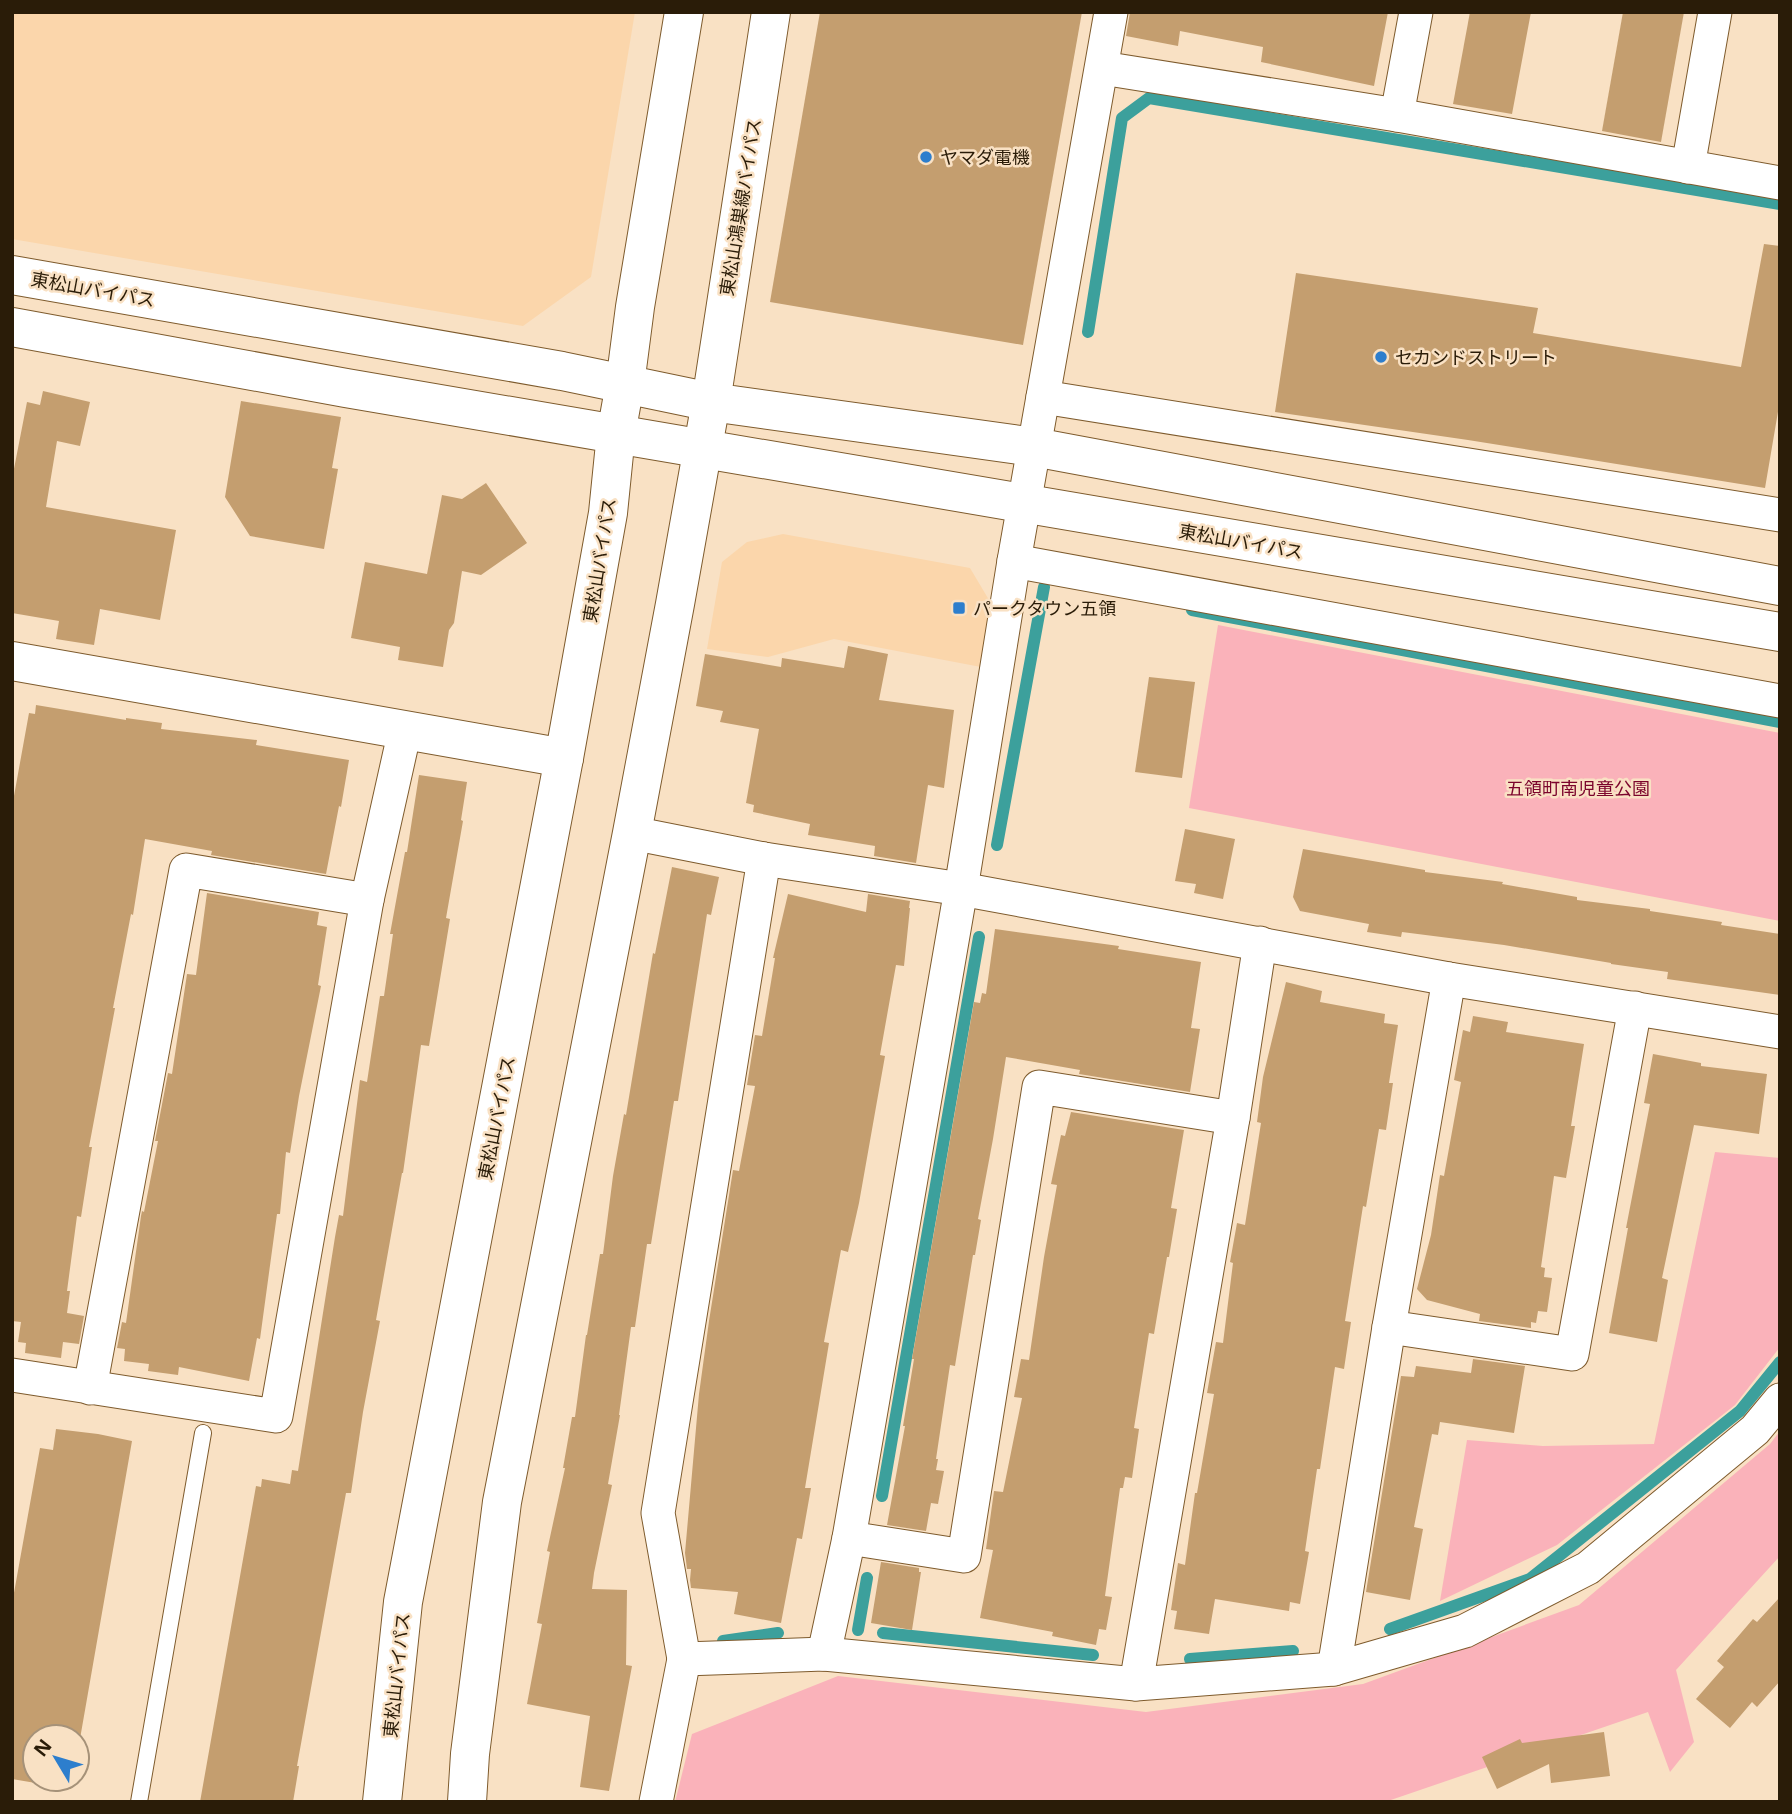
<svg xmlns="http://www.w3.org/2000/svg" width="1792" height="1814" font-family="'Open Sans','Noto Sans JP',sans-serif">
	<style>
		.built { fill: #fbd6ab }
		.green { fill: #fab2ba }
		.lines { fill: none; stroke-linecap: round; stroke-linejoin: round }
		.stream { stroke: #3ca09c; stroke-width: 12 }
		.building { fill: #c49e6f }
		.service-casing { stroke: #7e5b2d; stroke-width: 18 }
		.minor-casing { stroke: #7e5b2d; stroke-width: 35 }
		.tertiary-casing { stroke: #7e5b2d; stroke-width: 40 }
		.primary-casing { stroke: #7e5b2d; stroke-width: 40 }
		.trunk-casing { stroke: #7e5b2d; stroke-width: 40 }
		.service { stroke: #fff; stroke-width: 16 }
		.minor { stroke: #fff; stroke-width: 33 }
		.tertiary { stroke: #fff; stroke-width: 38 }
		.primary { stroke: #fff; stroke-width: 38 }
		.trunk { stroke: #fff; stroke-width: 38 }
		.poi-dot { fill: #2d7ecd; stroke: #f9e1c4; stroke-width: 2.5 }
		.labels { text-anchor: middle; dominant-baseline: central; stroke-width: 5; stroke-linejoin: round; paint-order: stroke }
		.poi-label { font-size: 18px; fill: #2a1c08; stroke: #f9e1c4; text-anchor: start }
		.street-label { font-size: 18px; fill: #2a1c08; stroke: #f9e1c4 }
		.park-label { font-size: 18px; fill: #7b042c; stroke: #f9e1c4 }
	</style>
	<rect width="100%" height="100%" fill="#f9e1c4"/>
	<g class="built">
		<path d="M12 12H635L591 277 523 326 12 239Z"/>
		<path d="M783 534 970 568 995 610 981 667 834 639 768 657 707 649 722 562 747 542Z"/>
	</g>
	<g class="green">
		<path d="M1218 625 1780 733V921L1189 808Z"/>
		<path d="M1715 1152 1780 1158V1347L1735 1405 1557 1545 1440 1601 1467 1440 1543 1446 1654 1444Z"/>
		<path d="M1780 1431V1556L1676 1670 1694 1742 1670 1772 1648 1712 1385 1802H675L692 1734 838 1676 1146 1712 1363 1684 1579 1605 1770 1444Z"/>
	</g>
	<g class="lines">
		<g class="stream">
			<path d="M1088 332 1122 118 1149 98 1780 204"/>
			<path d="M1192 610 1780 722"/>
			<path d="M997 845 1044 587"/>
			<path d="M882 1496 979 937"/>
			<path d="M1390 1629 1530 1579 1740 1411 1780 1362"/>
			<path d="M858 1630 867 1578"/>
			<path d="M883 1633 1093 1655"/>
			<path d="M723 1641 778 1633"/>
			<path d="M1190 1659 1293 1651"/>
		</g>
	</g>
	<g class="building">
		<path d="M820 12H1082L1023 345 770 302Z"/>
		<path d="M1130 12H1388L1374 86 1261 62 1263 47 1180 31 1178 46 1126 36Z"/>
		<path d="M1470 12H1531L1512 114 1453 104Z"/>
		<path d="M1623 12H1684L1661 142 1602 131Z"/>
		<path d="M1764 244 1780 246V400L1765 488 1468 440 1275 412 1296 273 1538 308 1533 333 1741 367Z"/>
		<path d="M43 391 90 402 80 446 57 441 46 507 176 530 160 620 100 609 94 645 56 639 59 621 12 613V479L27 402 40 405Z"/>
		<path d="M241 401 341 417 332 468 338 469 324 549 250 536 225 497Z"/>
		<path d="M486 483 527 543 481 575 462 571 454 623 449 630 443 667 398 660 400 647 351 638 365 562 427 574 442 495 462 499Z"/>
		<path d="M848 646 888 654 879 700 954 710 944 788 928 785 916 863 874 856 875 846 808 835 810 824 753 812 754 805 746 803 759 729 720 722 723 711 696 706 705 654 781 667 782 658 844 668Z"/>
		<path d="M1149 677 1195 682 1182 778 1135 772Z"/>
		<path d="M36 705 126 720V718L162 723 161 729 257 740 256 745 349 760 341 807 339 806 326 874 211 855 212 851 145 839 133 915 131 914 113 1008H115L89 1147H92L81 1217 77 1216 67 1291H70L67 1313 84 1316 79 1344 63 1342 61 1358 25 1353 26 1343 18 1342 21 1322 12 1321V807L29 713 35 714Z"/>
		<path d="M419 775 467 782 461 820 463 821 446 918 450 919 429 1046 421 1045 403 1173H402L376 1320 380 1321 363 1412 351 1493H346L297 1766H299L293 1802H200L256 1486 261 1487 262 1479 290 1484 292 1470 298 1471 335 1237 339 1215 343 1216 360 1080 367 1082 380 996H384L393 934H390L405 852H407Z"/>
		<path d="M1185 829 1235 839 1223 899 1194 893 1196 884 1175 881Z"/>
		<path d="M1303 849 1425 870V872L1503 882 1502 884 1577 897V900L1650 909V911L1722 922 1721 925 1780 934V995L1667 979 1668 972 1611 964V963L1504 945 1402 932 1401 937 1367 932 1369 924 1300 911 1293 897Z"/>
		<path d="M672 867 719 877 711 915 707 914 678 1101H674L651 1244H647L635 1327H631L619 1415H620L608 1484 612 1485 594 1573 592 1589 627 1590 626 1665 632 1666 609 1791 580 1787 590 1716 527 1704 542 1624 537 1623 550 1552 547 1551 565 1468H563L572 1417H575L586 1335H587L600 1254H603L613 1176 624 1114 626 1115 653 953 655 954Z"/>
		<path d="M207 893 319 912 317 925 327 927 318 985 321 986 299 1096 290 1153 286 1152 280 1214H277L260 1339 257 1338 249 1381 179 1367 178 1375 148 1371 149 1364 124 1361 125 1349 117 1348 122 1322 126 1323 141 1216 142 1211 144 1212 158 1141H155L168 1073 172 1074 187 974 196 975Z"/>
		<path d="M788 894 866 912 868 894 910 901 909 908H910L904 966 896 965 880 1055 885 1056 859 1203 848 1252 841 1250 824 1342 829 1343 805 1488H811L802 1539 797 1538 781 1623 734 1614 738 1592 691 1588 690 1580 691 1569H687L685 1553 699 1394 709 1321 733 1170 739 1171 755 1086 747 1085 755 1035 762 1036 775 958H773Z"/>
		<path d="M995 929 1119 946 1118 949 1201 962 1191 1028 1200 1029 1190 1092 1079 1074 1080 1070 1006 1057 993 1139 978 1219 981 1220 975 1255H973L955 1366 950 1365 936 1459H938L936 1470 944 1471 938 1504 931 1503 926 1531 887 1525 905 1426H903L914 1359H912L974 1002 980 1003 982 993 986 994Z"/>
		<path d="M1286 982 1322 991 1320 1002 1385 1014 1384 1023 1398 1025 1389 1083H1393L1386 1130 1379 1129 1366 1207 1363 1206 1345 1321 1351 1322 1344 1369 1335 1367 1320 1469H1317L1305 1551 1309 1552 1300 1604 1290 1602 1289 1611 1215 1599 1209 1634 1174 1629 1177 1611 1171 1610 1178 1563 1185 1565 1195 1493H1197L1214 1394 1207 1393 1216 1342 1223 1343 1233 1263 1230 1262 1237 1223 1245 1225 1261 1123 1257 1122 1263 1077Z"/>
		<path d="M1473 1016 1508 1022 1506 1032 1584 1044 1571 1126H1575L1566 1178 1554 1176 1541 1267 1545 1268 1544 1277 1552 1278 1547 1312 1538 1311 1536 1323 1531 1322V1328L1479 1321 1480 1314 1427 1300 1417 1289 1431 1235 1440 1175 1444 1176 1461 1082 1454 1080 1463 1030 1470 1032Z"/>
		<path d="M1653 1054 1701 1063V1066L1767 1074 1759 1134 1694 1125 1662 1278 1668 1280 1657 1342 1609 1333 1628 1228H1626L1650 1104 1644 1103Z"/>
		<path d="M1071 1112 1184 1130 1171 1208 1177 1209 1169 1257H1167L1154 1334 1149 1333 1134 1428 1139 1429 1132 1478 1125 1477 1123 1488H1120L1105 1596 1112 1597 1106 1630 1099 1629 1096 1645 1052 1636 1053 1632 980 1618 993 1550 986 1549 994 1491 1003 1492 1022 1398 1014 1397 1021 1359 1029 1360 1044 1257 1057 1185 1051 1184 1061 1135 1065 1136Z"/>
		<path d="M1473 1359 1525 1366 1514 1433 1440 1422 1438 1435 1432 1434 1414 1527 1423 1529 1410 1600 1366 1592 1401 1376 1414 1377 1416 1366 1471 1373Z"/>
		<path d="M56 1429 98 1434 132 1441 77 1756V1737H35V1779H73L71 1789 12 1779V1604L40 1448 53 1450Z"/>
		<path d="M881 1562 919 1568V1572H921L912 1630 871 1623Z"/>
		<path d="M1780 1597V1681L1757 1707 1752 1702 1730 1728 1696 1699 1724 1667 1717 1661 1753 1619 1757 1622Z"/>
		<path d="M1604 1732 1610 1776 1551 1783 1549 1764 1497 1789 1482 1757 1520 1739 1522 1743Z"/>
	</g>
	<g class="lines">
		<defs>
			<path id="service" d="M139 1802 203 1433"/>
			<g id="minor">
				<path d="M1102 68 1397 115 1780 183"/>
				<path d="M1397 115 1416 12"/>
				<path d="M1688 167 1715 12"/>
				<path d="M1043 397 1780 515"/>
				<path d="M1014 561 1780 701"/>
				<path d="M632 833 764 859 961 889 1449 979 1780 1032"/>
				<path d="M764 859 658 1513 684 1659 824 1654 1136 1684 1334 1669 1465 1631 1588 1568 1755 1430 1780 1400"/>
				<path d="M1389 1327 1572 1354 1635 1008"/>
				<path d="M12 1375 276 1416 367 900 405 730"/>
				<path d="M90 1388 186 870 367 900"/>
				<path d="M849 1538 964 1556 1039 1087 1233 1118"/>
				<path d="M824 1654 849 1538 961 889 1014 561 1111 12"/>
				<path d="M1334 1669 1389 1327 1449 979"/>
				<path d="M1136 1684 1233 1118 1260 943"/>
				<path d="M656 1802 684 1659"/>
			</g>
			<path id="tertiary" d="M12 661 564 758"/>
			<g id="primary">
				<path d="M684 12 635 307 625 384 616 434 1780 632"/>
				<path d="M771 12 711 402 1034 447 1780 586"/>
			</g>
			<g id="trunk">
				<path d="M12 275 562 371 711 402 675 604 632 833 502 1502 470 1754 467 1802"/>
				<path d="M12 327 346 388 616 434 608 513 564 758 403 1602 382 1802"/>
			</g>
		</defs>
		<use href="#service" class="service-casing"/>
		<use href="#minor" class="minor-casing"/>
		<use href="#tertiary" class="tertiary-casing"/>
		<use href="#primary" class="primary-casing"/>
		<use href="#trunk" class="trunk-casing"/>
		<use href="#service" class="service"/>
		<use href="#minor" class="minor"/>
		<use href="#tertiary" class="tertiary"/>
		<use href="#primary" class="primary"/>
		<use href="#trunk" class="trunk"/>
	</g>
	<g class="poi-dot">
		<circle cx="926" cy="157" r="7"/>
		<circle cx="1381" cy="357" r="7"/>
		<rect x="952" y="601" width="14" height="14" rx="3.5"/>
	</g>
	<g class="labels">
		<g class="poi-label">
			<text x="940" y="157">ヤマダ電機</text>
			<text x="1395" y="357">セカンドストリート</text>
			<text x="973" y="608">パークタウン五領</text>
		</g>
		<g class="street-label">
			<text transform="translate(740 207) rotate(-81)">東松山鴻巣線バイパス</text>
			<text transform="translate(93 289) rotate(10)">東松山バイパス</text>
			<text transform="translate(1241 541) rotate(10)">東松山バイパス</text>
			<text transform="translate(599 560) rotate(-81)">東松山バイパス</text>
			<text transform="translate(496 1118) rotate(-79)">東松山バイパス</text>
			<text transform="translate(396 1675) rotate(-84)">東松山バイパス</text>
		</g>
		<g class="park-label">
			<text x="1578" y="788">五領町南児童公園</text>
		</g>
	</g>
	<rect width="1792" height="1814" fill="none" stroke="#2a1c08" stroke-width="28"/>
	<g transform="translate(56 1758) rotate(308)"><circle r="33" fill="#f9e1c4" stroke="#a69279" stroke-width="2"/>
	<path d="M0-5L12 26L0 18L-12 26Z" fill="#2d7ecd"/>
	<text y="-10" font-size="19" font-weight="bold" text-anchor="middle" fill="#2a1c08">N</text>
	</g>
</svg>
